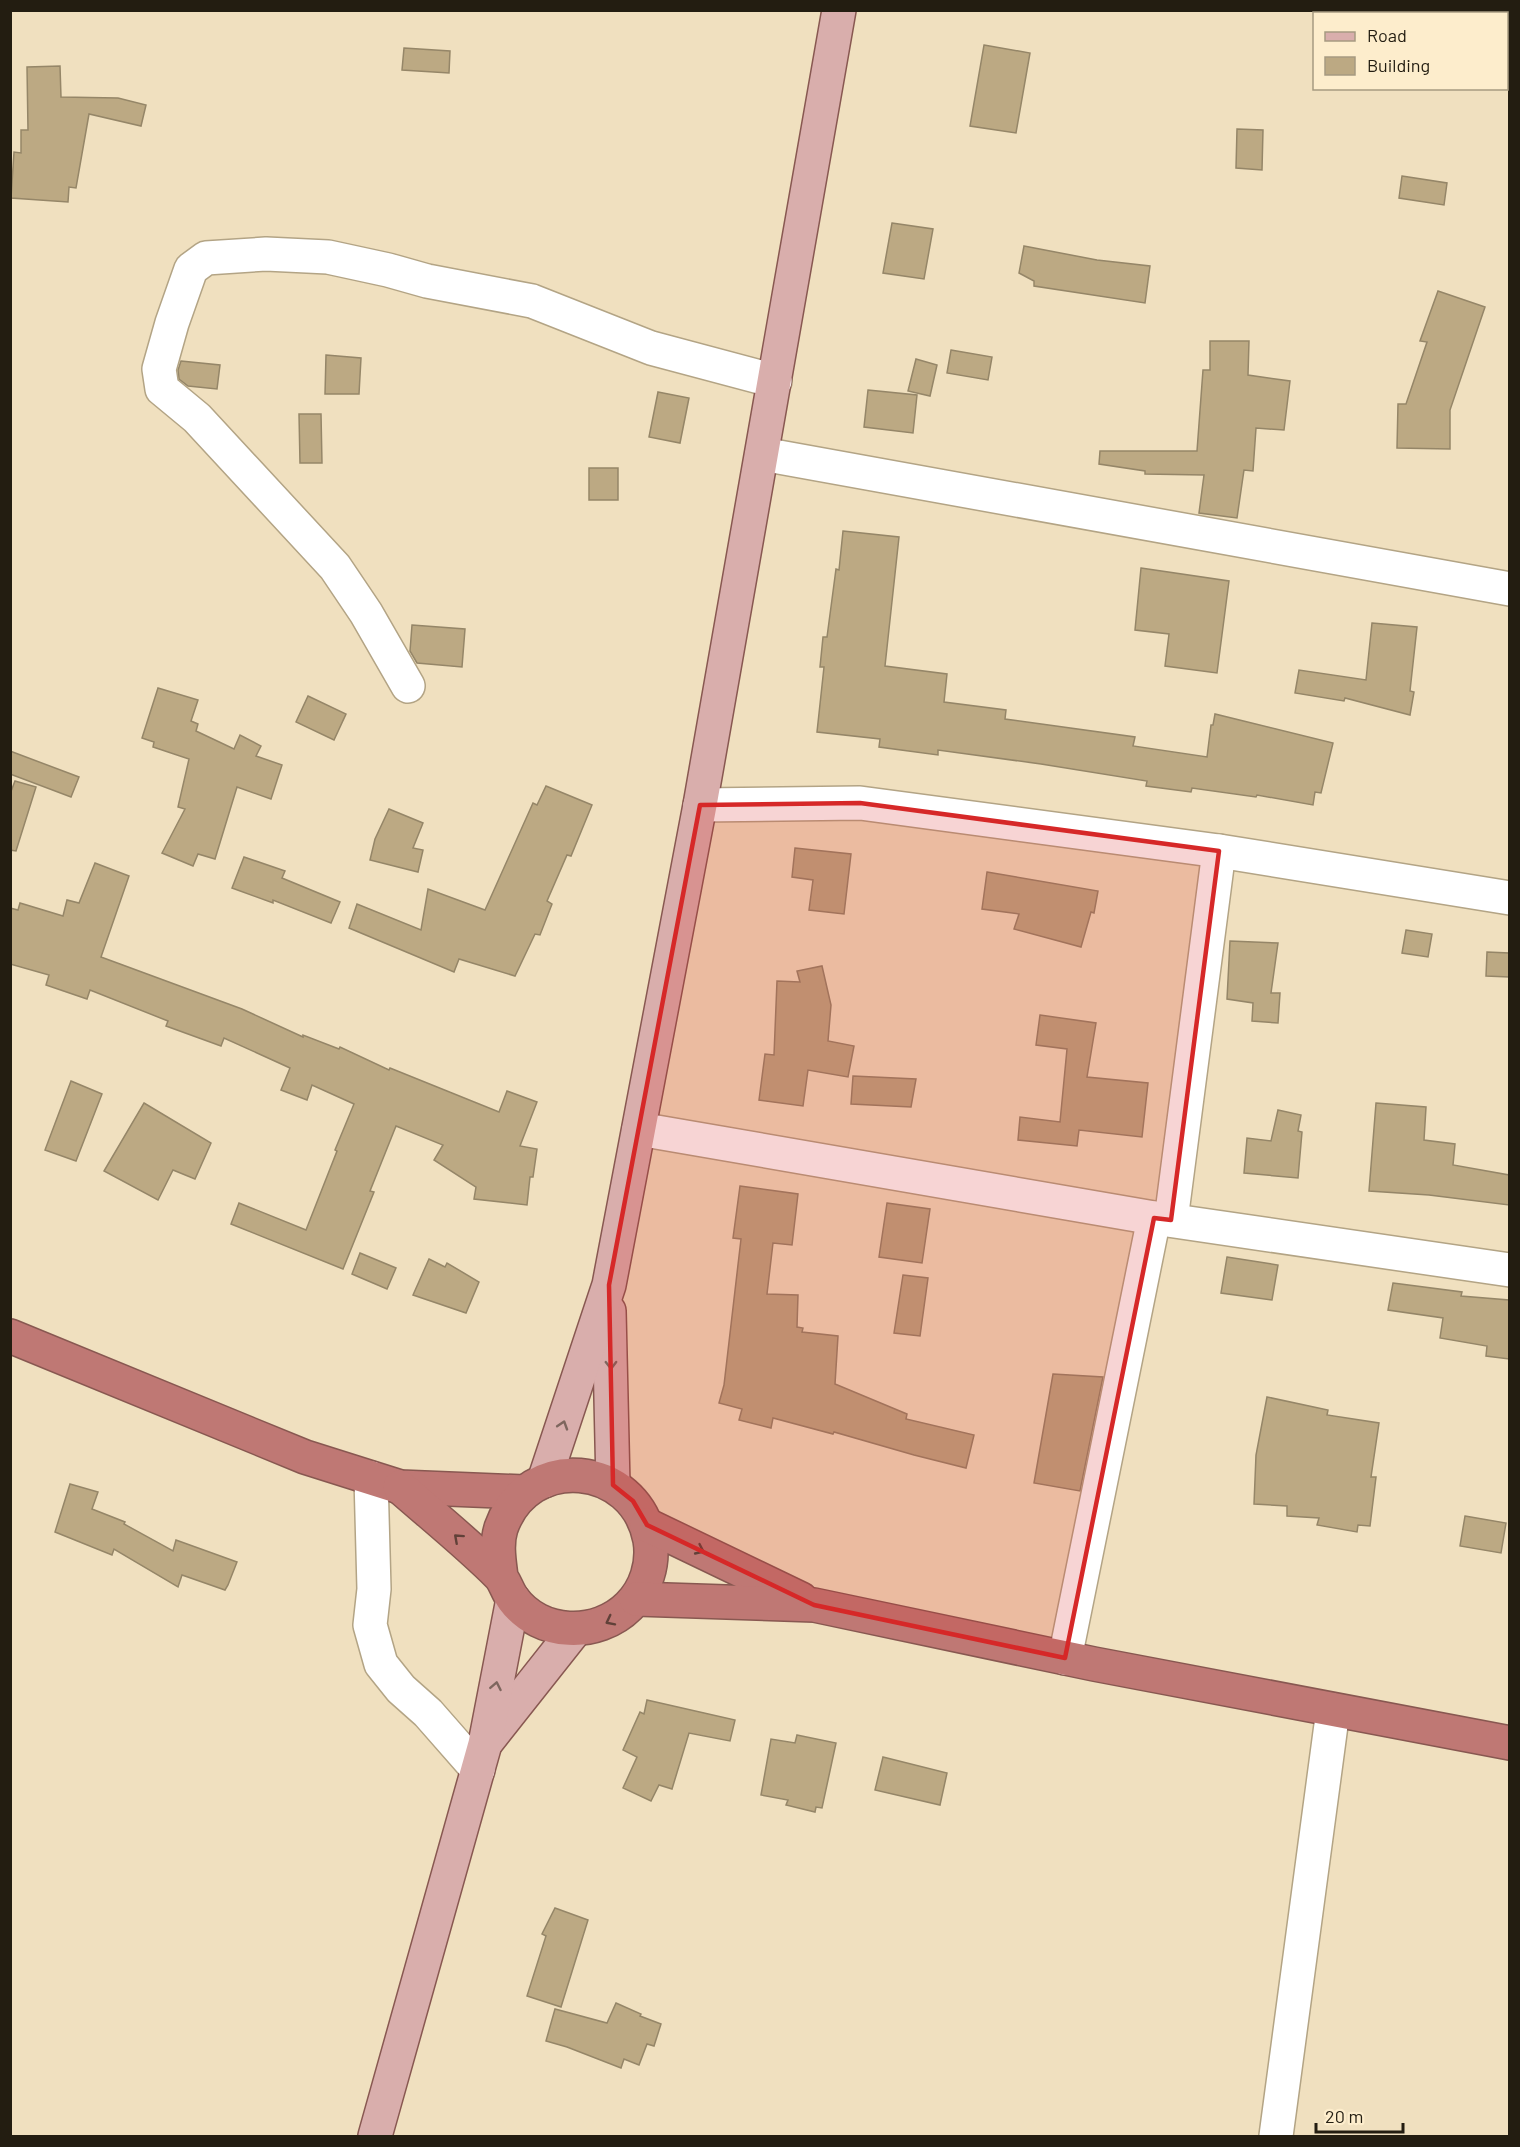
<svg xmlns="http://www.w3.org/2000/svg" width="1520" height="2147" font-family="Barlow,sans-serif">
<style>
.building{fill:#bca983;stroke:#958668;stroke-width:1.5}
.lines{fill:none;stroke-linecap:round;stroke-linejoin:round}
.minor-casing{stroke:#b3a485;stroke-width:36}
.major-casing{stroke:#885851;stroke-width:36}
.highway-casing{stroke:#885851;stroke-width:36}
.minor{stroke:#fff;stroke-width:33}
.major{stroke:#d9aeac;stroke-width:33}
.highway{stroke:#bf7874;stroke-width:33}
.oneway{stroke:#7e665e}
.oneway2{stroke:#614139}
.marked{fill:#d62828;fill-opacity:0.2;stroke:#d62828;stroke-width:4.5;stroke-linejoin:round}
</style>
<rect width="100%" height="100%" fill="#f0e0bf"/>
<g class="building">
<polygon points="984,45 1030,53 1016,133 970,126"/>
<polygon points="404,48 450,51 449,73 402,70"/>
<polygon points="60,66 61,97 118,98 146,105 141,126 89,114 76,188 69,187 68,202 11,198 14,152 21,153 21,130 28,130 27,67"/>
<polygon points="1237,129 1263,130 1262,170 1236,168"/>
<polygon points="1402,176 1447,183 1444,205 1399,198"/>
<polygon points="892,223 933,229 924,279 883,273"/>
<polygon points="1024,246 1097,260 1150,266 1145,303 1034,286 1034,281 1019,273"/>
<polygon points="1438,291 1485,307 1450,410 1450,449 1397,448 1398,404 1406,404 1427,342 1420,341"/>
<polygon points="1210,341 1249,341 1248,375 1290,381 1284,430 1256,428 1253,471 1244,470 1237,518 1199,513 1204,475 1145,474 1145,471 1099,464 1100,451 1197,451 1203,370 1210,370"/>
<polygon points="951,350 992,357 988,380 947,373"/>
<polygon points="326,355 361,358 359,394 325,394"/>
<polygon points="916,359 937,365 930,396 908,391"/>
<polygon points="181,361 220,365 217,389 188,386 179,379 178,370"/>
<polygon points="868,390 917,395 913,433 864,427"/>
<polygon points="658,392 689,398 680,443 649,437"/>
<polygon points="299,414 321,414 322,463 300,463"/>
<rect x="589" y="468" width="29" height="32"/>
<polygon points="843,531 899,537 885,666 947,674 944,702 1006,710 1005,719 1135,737 1133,746 1207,757 1211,725 1213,725 1215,714 1333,743 1321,793 1315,792 1313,805 1257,795 1256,797 1192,788 1191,792 1146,786 1147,781 1041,764 938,750 938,755 879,747 880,739 817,732 824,667 820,667 823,637 827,637 836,569 839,570"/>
<polygon points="1141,568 1229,581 1217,673 1165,666 1169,634 1135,630"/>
<polygon points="1372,623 1417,627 1410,691 1414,692 1410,715 1345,698 1344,701 1295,693 1299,670 1366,680"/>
<polygon points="412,625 465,629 462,667 417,663 410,651"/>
<polygon points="158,688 198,700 191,721 198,724 196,731 234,749 240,735 261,746 256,756 282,765 271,799 237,787 215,859 198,854 193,866 162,853 185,809 178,807 189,759 153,747 154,742 142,738"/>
<polygon points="308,696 346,714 334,740 296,722"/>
<polygon points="10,751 79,777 71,797 10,774"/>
<polygon points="15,781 36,787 16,851 10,850 10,794"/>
<polygon points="546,786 592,805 571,856 567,855 547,901 552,904 540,935 535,934 515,976 459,959 454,972 349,928 357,904 421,930 428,889 485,910 533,803 537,805"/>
<polygon points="389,809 423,823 413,848 423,850 418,872 370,860 375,839"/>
<polygon points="795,848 851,854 844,914 809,910 813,880 792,877"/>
<polygon points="244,857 285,871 282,878 340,902 331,923 273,900 273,903 232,888"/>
<polygon points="95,863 129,876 101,957 242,1009 303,1037 303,1035 339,1049 340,1047 389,1070 390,1068 499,1112 507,1091 537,1102 520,1146 537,1149 533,1177 530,1177 527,1205 474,1199 476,1187 434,1160 443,1145 396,1126 370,1191 374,1192 343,1269 231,1224 239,1203 306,1230 337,1151 335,1150 354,1104 312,1085 307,1100 281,1090 290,1068 224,1038 221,1046 166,1026 168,1021 90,990 87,999 46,985 49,975 10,964 10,908 18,910 20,903 63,916 67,900 79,903"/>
<polygon points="987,872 1098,891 1094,913 1091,912 1081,947 1014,929 1019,914 982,909"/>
<polygon points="1406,930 1432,934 1428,957 1402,953"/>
<polygon points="1230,941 1278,943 1271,993 1280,993 1278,1023 1252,1021 1253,1003 1227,999"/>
<polygon points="1487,952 1509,953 1509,977 1486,976"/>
<polygon points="822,966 831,1005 828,1041 854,1046 848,1077 808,1070 803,1106 759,1100 765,1054 774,1055 777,981 800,982 797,971"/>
<polygon points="1040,1015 1096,1023 1087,1077 1148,1083 1142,1137 1079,1130 1077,1146 1018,1140 1020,1117 1060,1122 1067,1049 1036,1045"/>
<polygon points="853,1076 916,1079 911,1107 851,1104"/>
<polygon points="71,1081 102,1094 76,1161 45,1150"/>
<polygon points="144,1103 211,1143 195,1179 173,1170 158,1200 104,1171"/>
<polygon points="1376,1103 1426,1107 1424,1140 1455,1144 1453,1165 1509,1175 1509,1205 1429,1195 1369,1191"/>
<polygon points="1278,1110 1301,1115 1298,1131 1302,1132 1298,1178 1244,1173 1247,1138 1271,1141"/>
<polygon points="740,1186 798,1194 792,1245 773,1243 767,1294 798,1295 797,1327 803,1328 802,1332 838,1336 835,1384 907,1414 906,1419 974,1435 966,1468 914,1455 834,1432 833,1434 773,1418 771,1428 739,1420 742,1409 719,1403 724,1385 741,1239 733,1238"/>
<polygon points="887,1203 930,1209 922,1263 879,1257"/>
<polygon points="360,1253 396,1268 387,1289 352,1274"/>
<polygon points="1227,1257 1278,1265 1272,1300 1221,1293"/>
<polygon points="429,1259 445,1267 447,1263 479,1282 466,1313 413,1295"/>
<polygon points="903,1275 928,1278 920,1336 894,1333"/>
<polygon points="1393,1283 1462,1292 1461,1296 1509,1300 1509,1359 1486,1356 1487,1346 1440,1338 1443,1318 1388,1310"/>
<polygon points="1053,1374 1103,1377 1080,1491 1034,1483"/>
<polygon points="1267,1397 1328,1410 1327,1415 1379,1423 1371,1477 1376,1477 1370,1526 1358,1525 1357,1532 1317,1525 1319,1518 1287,1516 1287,1506 1254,1504 1256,1455"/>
<polygon points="70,1484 98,1492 92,1509 125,1522 124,1524 173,1551 176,1540 237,1562 228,1585 225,1590 182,1575 178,1587 114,1549 112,1555 55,1532"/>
<polygon points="1465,1516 1506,1523 1501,1553 1460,1546"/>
<polygon points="647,1700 735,1720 730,1741 689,1733 672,1789 659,1785 651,1801 623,1788 637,1757 623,1750 640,1712 644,1714"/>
<polygon points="797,1735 836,1743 822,1808 816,1807 815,1812 786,1805 788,1800 761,1795 771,1739 795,1743"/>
<polygon points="883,1757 947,1773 940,1805 875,1790"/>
<polygon points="555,1908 588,1920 561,2007 527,1996 546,1936 542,1934"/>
<polygon points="616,2003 641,2014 640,2016 661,2024 654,2046 647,2044 639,2065 624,2059 621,2068 567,2047 546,2041 555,2009 607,2023"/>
</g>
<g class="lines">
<defs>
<g id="minor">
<polyline points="762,454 1510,589"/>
<polyline points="408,686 366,613 335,567 197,418 162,389 159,369 172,323 191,269 206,258 266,254 328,257 388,270 427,281 532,301 651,348 775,381"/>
<polyline points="700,805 860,803 1219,851 1510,898"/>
<polyline points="639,1129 1154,1218 1510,1270"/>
<polyline points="1171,1220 1219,851"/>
<polyline points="371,1478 374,1589 370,1625 381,1664 401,1689 428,1713 478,1770"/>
<polyline points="1065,1658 1154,1218"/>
<polyline points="1276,2136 1333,1710"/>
</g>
<g id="major">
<polyline points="609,1311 613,1485"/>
<polyline points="544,1481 609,1285 700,805 839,10"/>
<polyline points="488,1740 575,1630"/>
<polyline points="375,2136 485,1744 513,1599"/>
</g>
<g id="highway">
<polyline points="10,1336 305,1457 400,1487 525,1492"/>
<path d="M400 1487C433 1516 468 1544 499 1575 505 1581 507 1591 513 1599 540 1636 597 1638 629 1606 646 1589 654 1564 650 1540 635 1461 528 1451 501 1528 496 1544 499 1561 501 1577"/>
<polyline points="647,1525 801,1599"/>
<polyline points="636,1599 814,1605 1094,1664 1510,1743"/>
</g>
</defs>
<use href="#minor" class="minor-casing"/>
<use href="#major" class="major-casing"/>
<use href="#highway" class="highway-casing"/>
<use href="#minor" class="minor"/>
<use href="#major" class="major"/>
<use href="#highway" class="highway"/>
</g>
<defs><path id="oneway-chevron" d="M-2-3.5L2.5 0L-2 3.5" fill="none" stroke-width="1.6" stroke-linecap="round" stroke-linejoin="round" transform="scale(1.5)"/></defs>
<g class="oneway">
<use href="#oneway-chevron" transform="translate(611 1365) rotate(89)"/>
<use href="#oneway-chevron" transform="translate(563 1425) rotate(-72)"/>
<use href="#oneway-chevron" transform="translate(496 1686) rotate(-79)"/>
</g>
<g class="oneway2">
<use href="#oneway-chevron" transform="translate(458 1538) rotate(-138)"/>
<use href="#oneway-chevron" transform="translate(700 1550) rotate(25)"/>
<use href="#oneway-chevron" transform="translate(610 1621) rotate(153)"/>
</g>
<path class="marked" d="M860 803 1219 851 1171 1220 1154 1218 1065 1658 814 1605 647 1525 633 1501 613 1485 609 1285 700 805Z"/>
<rect width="1520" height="2147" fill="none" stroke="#231d11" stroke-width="24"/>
<rect x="1313" y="12" width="195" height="78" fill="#fdedcc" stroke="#a69a81" stroke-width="1.5"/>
<rect x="1325" y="32" width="30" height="9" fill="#d9aeac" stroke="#a69a81" stroke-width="1.5"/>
<text x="1367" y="42" font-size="18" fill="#231d11">Road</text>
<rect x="1325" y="57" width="30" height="18" fill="#bca983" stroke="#a69a81" stroke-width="1.5"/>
<text x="1367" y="72" font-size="18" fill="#231d11">Building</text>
<path d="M1316 2123v9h87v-9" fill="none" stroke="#231d11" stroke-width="3"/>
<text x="1325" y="2123" font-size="18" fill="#231d11" stroke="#fdedcc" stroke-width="4.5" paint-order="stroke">20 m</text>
</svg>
